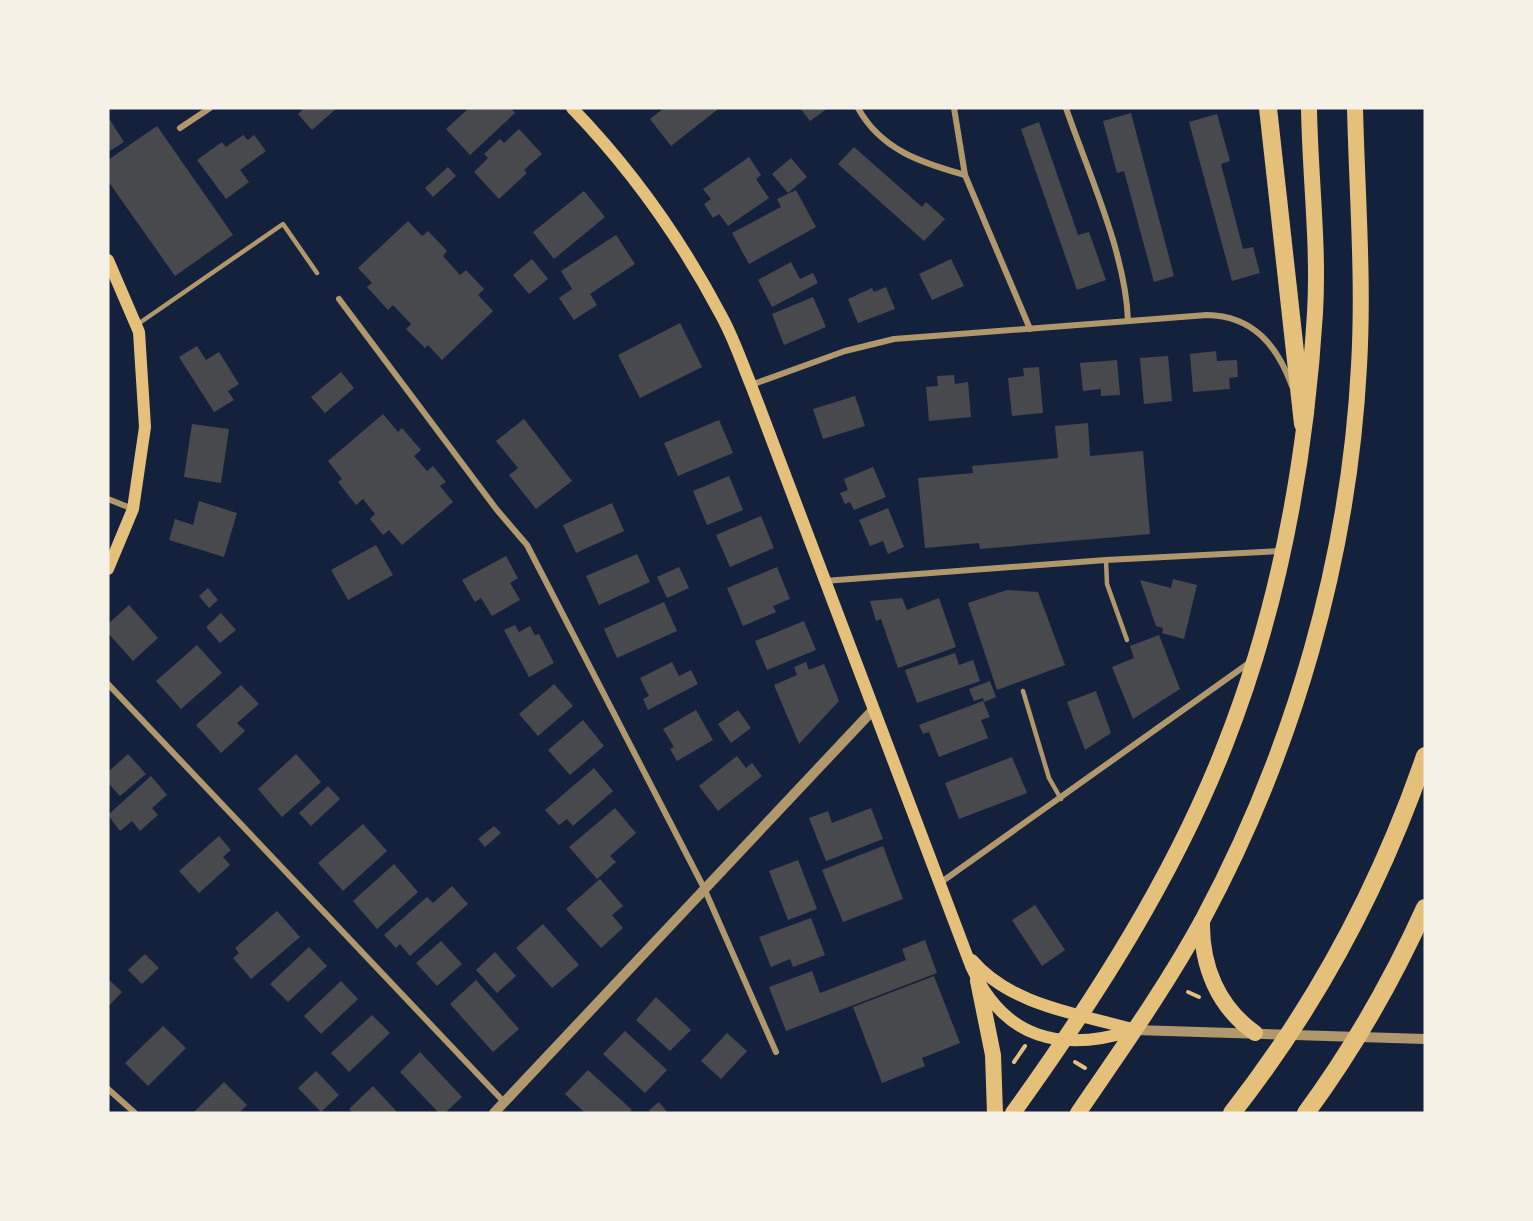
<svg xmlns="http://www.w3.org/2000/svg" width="1533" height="1221" font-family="Lora,serif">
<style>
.building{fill:#48494c}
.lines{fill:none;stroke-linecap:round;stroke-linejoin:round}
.path{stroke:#e5c07b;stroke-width:4}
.service{stroke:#b1986c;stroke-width:4.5}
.minor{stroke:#b1986c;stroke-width:6}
.tertiary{stroke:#b1986c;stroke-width:10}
.secondary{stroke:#e5c07b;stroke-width:12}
.trunk{stroke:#e5c07b;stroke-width:16}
.motorway{stroke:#e5c07b;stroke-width:18}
</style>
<rect width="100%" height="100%" fill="#14213d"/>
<g class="building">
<polygon points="304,108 337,108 312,130 298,114"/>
<polygon points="469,108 511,108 515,113 470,155 446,129"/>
<polygon points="664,108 716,108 717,110 671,146 650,119"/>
<polygon points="800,108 828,108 810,121"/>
<polygon points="1131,113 1174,276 1154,282 1124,171 1117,173 1103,121"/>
<polygon points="1217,114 1230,161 1221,164 1243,249 1253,247 1260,273 1232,281 1189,122"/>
<polygon points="108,117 124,142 108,152"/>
<polygon points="1039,122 1078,235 1089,232 1106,280 1077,290 1021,129"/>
<polygon points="157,126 233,235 175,276 108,181 108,160"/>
<polygon points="519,129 542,154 524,170 527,173 499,199 474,172 488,158 484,154 500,139 504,143"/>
<polygon points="243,135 248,140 254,135 266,151 240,170 249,182 226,199 197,160 222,142 226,147"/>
<polygon points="854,147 922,207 926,202 945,219 924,241 838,164"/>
<polygon points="749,157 761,175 756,179 769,198 728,226 719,214 713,218 704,204 711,199 703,189"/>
<polygon points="791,158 807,177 788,193 772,174"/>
<polygon points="448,167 456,176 433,197 425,188"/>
<polygon points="796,190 816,227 749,264 732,233 781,207 777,199"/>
<polygon points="584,191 605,217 554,259 533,232"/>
<polygon points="408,221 422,236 428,231 447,251 443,256 460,275 466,270 484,289 478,295 493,311 442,360 428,345 425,348 406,329 411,324 393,305 388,310 367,287 372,283 358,268"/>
<polygon points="616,235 635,264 590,294 597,305 574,320 559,298 572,289 561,271"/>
<polygon points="532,259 548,279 529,294 513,275"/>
<polygon points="951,259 964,286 932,300 919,274"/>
<polygon points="791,262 800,279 813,273 818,283 772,307 758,280"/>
<polygon points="886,287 895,309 858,323 848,299 872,288 874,292"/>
<polygon points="813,297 826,327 784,345 772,314"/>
<polygon points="680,323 702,367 640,398 618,355"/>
<polygon points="197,346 206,360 219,352 239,384 228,391 234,400 214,412 179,357"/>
<polygon points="1216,351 1217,361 1237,360 1238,377 1229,378 1230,389 1193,392 1190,354"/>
<polygon points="1168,356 1172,401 1144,404 1140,358"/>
<polygon points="1117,360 1120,395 1101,396 1101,389 1083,391 1080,363"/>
<polygon points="1039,367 1043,413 1012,416 1008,378 1024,376 1023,368"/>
<polygon points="341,372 354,388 325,413 311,397"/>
<polygon points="954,375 955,384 968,382 971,417 929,421 926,387 938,386 937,376"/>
<polygon points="855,396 865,426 823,439 813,409"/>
<polygon points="383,414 398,432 402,428 421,450 414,456 427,471 433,466 446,482 440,486 453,502 402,545 389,530 383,535 370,519 375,514 363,499 356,505 338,482 342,479 328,461"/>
<polygon points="524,419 572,481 536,509 509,475 518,468 496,441"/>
<polygon points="719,420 733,453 678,476 664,443"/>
<polygon points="1088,423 1090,456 1143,451 1150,534 980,549 979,543 925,548 918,478 973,473 972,466 1058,458 1055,426"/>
<polygon points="192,424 229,429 221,483 184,477"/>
<polygon points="873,467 886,497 854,510 850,502 845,504 840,493 848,490 844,479"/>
<polygon points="729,476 743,510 707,525 693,491"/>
<polygon points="199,501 237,513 224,557 169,540 175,519 193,525"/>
<polygon points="612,503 624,531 576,553 563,525"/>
<polygon points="888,508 904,547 888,554 883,541 870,546 859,520"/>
<polygon points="761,516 774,548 730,567 716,535"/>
<polygon points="376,545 393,575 348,600 331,570"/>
<polygon points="637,554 650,582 599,605 586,576"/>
<polygon points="506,556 518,578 510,583 520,600 492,616 481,598 475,602 462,580"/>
<polygon points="679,567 689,588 667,598 657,577"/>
<polygon points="777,567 790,599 773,606 776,612 743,626 727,588"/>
<polygon points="1173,579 1197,585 1184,639 1162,633 1163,628 1156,626 1140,580 1171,588"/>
<polygon points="208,588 218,600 209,608 199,596"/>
<polygon points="1007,590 1038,592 1065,665 997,690 968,603"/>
<polygon points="902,598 907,610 939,598 956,647 898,668 881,619 876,621 870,601"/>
<polygon points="664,602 677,631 617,658 604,629"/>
<polygon points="129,605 158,638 133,661 108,633 108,624"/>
<polygon points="221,613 236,630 220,643 206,627"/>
<polygon points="804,621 816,650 767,670 755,641"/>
<polygon points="515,625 519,632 530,626 535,635 539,634 554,663 529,677 504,630"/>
<polygon points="1159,635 1180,689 1133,719 1112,667 1134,658 1130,646"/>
<polygon points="197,645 222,673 181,709 156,681"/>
<polygon points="955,653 959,665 973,660 980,681 917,703 905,670"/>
<polygon points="672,662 679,676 691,670 698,684 648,710 643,699 649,696 640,678"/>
<polygon points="806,662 809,670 824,664 839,701 799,744 774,685 797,675 794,667"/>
<polygon points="990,681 996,697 984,702 983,698 974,701 969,689"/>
<polygon points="554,684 573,706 538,736 519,714"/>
<polygon points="241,685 259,704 237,723 245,731 221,753 196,725"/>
<polygon points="1096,691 1111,733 1085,750 1067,702"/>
<polygon points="983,701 990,717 981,720 988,738 939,757 929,732 923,734 919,725"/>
<polygon points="696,710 713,740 677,761 670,749 674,747 663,729"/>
<polygon points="738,710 751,728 731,743 718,724"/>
<polygon points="583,720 604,746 570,775 548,750"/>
<polygon points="128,754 146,774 120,796 108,783 108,772"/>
<polygon points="296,754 321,782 282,817 258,789"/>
<polygon points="737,756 746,768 752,763 762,776 718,811 699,786"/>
<polygon points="1012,757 1027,793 959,819 945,783"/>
<polygon points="594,768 613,791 573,826 567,819 559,825 545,810"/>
<polygon points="151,776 167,795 152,808 158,815 140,831 132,821 120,831 108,815"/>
<polygon points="328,786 340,799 311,826 299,813"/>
<polygon points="615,808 636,833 610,856 616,862 597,879 569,847"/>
<polygon points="871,808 883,839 826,861 809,818 828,811 832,823"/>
<polygon points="363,824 387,851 343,891 318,863"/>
<polygon points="494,826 501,833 485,847 478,839"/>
<polygon points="219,836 231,850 223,857 230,865 199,893 179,871"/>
<polygon points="883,846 903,899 843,922 822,870"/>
<polygon points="798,860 817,909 788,920 769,871"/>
<polygon points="394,864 418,892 377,929 353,901"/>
<polygon points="600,879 623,906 612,915 623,928 601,948 566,909"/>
<polygon points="452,886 468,904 410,956 400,944 396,948 384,935 427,897 433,903"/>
<polygon points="1035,905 1065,950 1042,966 1012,920"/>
<polygon points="277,911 300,937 251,979 233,958 239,953 235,948"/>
<polygon points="811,918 825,955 793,967 790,959 771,967 759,937"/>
<polygon points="543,924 579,965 552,988 516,948"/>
<polygon points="925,940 937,973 786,1031 769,987 812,971 820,993 906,960 902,949"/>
<polygon points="441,941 462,964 437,986 416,963"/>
<polygon points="309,947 327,966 288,1002 270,984"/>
<polygon points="495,952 516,976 497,993 476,970"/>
<polygon points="145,954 159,968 142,984 128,970"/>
<polygon points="934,976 960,1043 922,1058 925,1066 882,1083 853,1007"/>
<polygon points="108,979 122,992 108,1007"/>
<polygon points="476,980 519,1029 493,1052 450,1004"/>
<polygon points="341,981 358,999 321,1034 304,1016"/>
<polygon points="656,997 691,1030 670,1051 636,1020"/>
<polygon points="372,1015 390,1033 349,1072 331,1053"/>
<polygon points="163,1026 186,1048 148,1086 125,1063"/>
<polygon points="625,1031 667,1070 645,1093 603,1054"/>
<polygon points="727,1033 747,1051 721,1079 701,1061"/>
<polygon points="420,1052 462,1097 445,1113 439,1113 400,1072"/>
<polygon points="588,1070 632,1110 629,1113 585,1113 565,1094"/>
<polygon points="316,1071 339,1095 321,1112 298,1088"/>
<polygon points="224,1082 247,1105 239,1113 193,1113"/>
<polygon points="373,1086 398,1113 353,1113 349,1109"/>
<polygon points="659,1102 668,1113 651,1113 649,1110"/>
</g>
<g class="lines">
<g class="path">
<polyline points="1188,992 1199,997"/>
<polyline points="1014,1062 1025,1046"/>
<polyline points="1075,1062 1085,1068"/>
</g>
<g class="service">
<polyline points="138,324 283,224 317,273"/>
<polyline points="1106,560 1107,584 1127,640"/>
<polyline points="1023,691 1049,778 1061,799"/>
</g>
<g class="minor">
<path d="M858 108C881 150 922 163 965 175"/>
<polyline points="954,108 965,175 1030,329"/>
<path d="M1066 108C1088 172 1126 254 1128 321"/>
<polyline points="180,128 210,108"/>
<polyline points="339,299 497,510 527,545 704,888 776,1052"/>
<path d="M751 385 845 351 894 339 1207 315C1253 316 1277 345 1292 386"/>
<polyline points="108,499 133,509"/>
<polyline points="824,581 1106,560 1281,551"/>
<polyline points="108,684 504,1102"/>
<polyline points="940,883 1249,663"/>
<polyline points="108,1089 135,1113"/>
</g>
<g class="tertiary">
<polyline points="1135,1030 1425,1039"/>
<polyline points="494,1113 874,709"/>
</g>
<g class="secondary">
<path d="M572 108C632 170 682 241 722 317 734 339 742 363 751 385L971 966C1004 1040 1061 1053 1135 1030"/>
<polyline points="108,260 139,332 145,427 133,509 108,569"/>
<path d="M972 960C1011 1006 1080 1014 1135 1030"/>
</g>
<g class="trunk">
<path d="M1202 921C1201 966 1218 1007 1255 1033"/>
<polyline points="978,981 993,1055 995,1113"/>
<path d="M1013 1113C1095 999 1174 876 1225 745 1279 608 1306 459 1315 313 1319 245 1310 176 1309 108"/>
<path d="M1078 1113C1121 1050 1166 987 1203 919 1294 749 1349 558 1359 366 1364 280 1357 194 1355 108"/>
</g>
<g class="motorway">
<polyline points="1268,108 1303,424"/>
<path d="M1232 1113C1316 1006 1381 884 1425 756"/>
<path d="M1306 1113C1353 1049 1392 981 1425 908"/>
</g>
</g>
<rect width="1533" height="1221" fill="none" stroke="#f6f1e7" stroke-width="219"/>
</svg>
